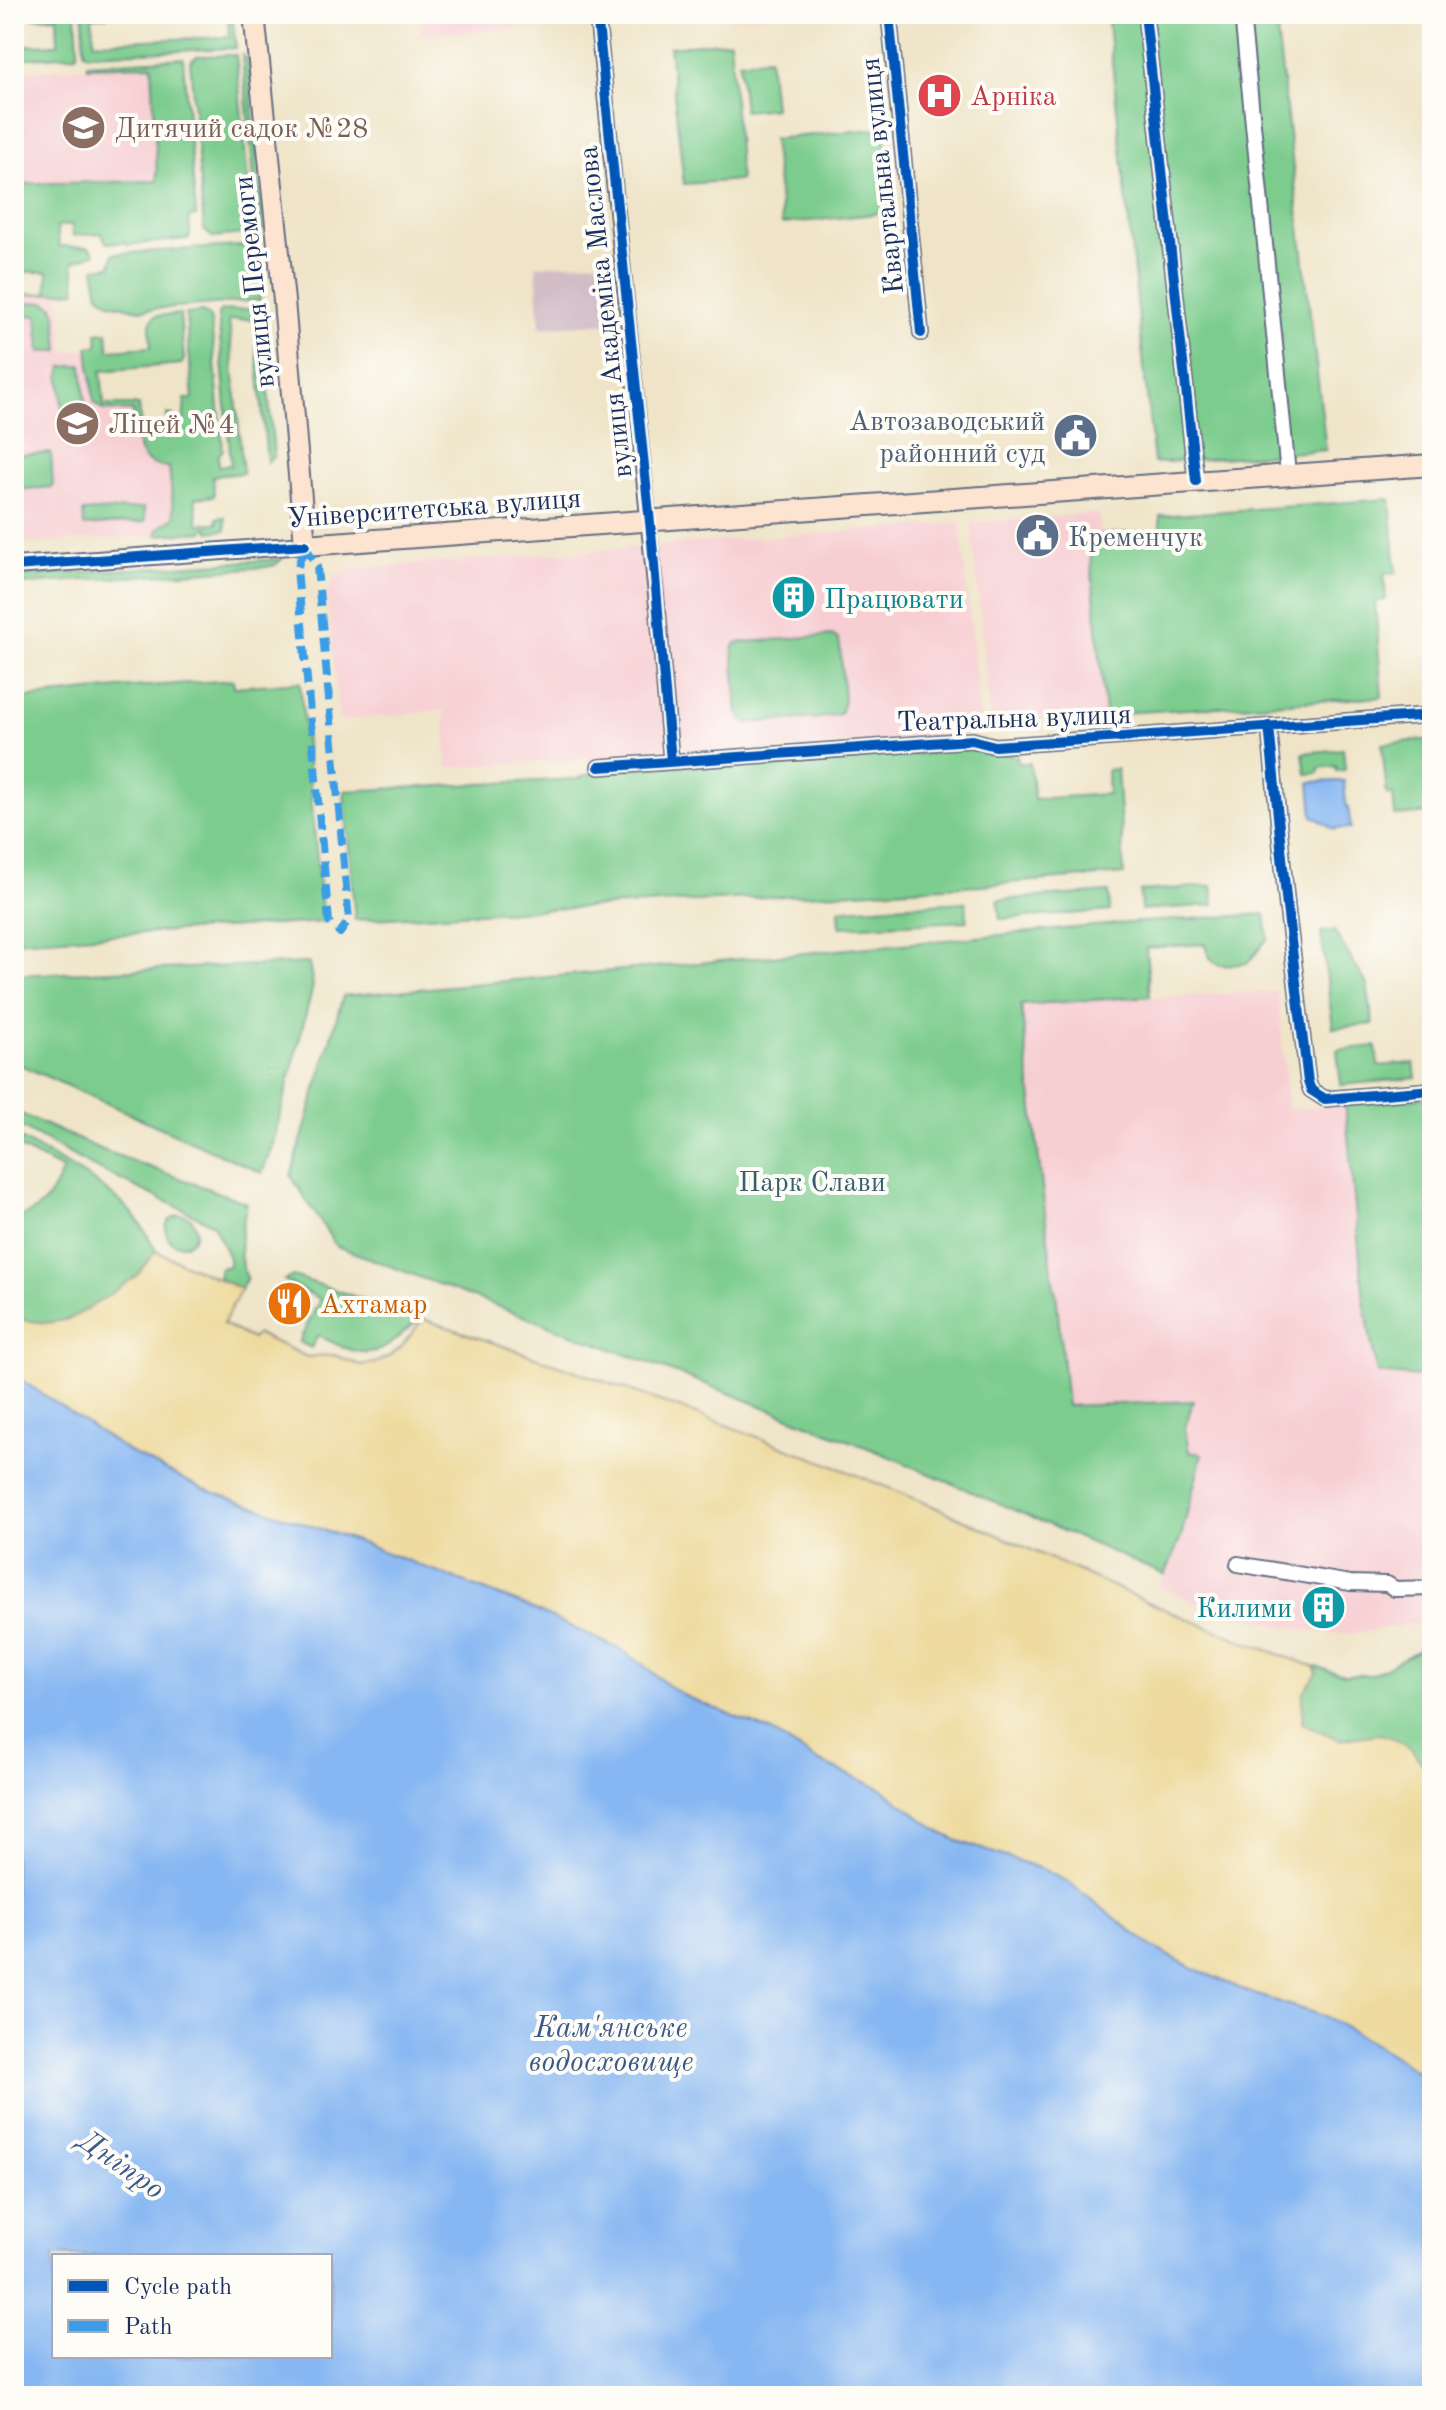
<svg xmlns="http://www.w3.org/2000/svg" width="1446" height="2410" font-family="'Old Standard TT',serif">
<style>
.built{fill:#f7cfd3}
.industrial{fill:#d2bdc7}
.green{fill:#7bcc8d;stroke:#4b7e76;stroke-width:2}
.sand{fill:#eeda9e;stroke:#84847e;stroke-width:2}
.water{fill:#87b7f2;stroke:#5173a8;stroke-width:2;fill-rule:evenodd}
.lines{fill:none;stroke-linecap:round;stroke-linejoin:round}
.minor-casing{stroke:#656e83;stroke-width:18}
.tertiary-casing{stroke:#656e83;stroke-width:20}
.secondary-casing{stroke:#656e83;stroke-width:24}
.minor{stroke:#fff;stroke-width:14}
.tertiary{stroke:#fff;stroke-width:16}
.secondary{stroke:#fde4d0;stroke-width:20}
.quiet{stroke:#3b9de6;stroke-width:8;stroke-dasharray:16 8;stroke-linecap:butt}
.cycleway-casing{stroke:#fdfcf7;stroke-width:15}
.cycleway{stroke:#0057b8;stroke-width:10}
.labels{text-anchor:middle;stroke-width:8;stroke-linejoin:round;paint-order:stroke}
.health-label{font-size:28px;fill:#be3a42;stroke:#fdfcf7;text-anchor:start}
.education-label{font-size:28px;fill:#785e54;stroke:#fdfcf7;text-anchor:start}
.street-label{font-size:28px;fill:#1b2f5e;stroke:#fdfcf7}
.service-label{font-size:28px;fill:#4e5e75;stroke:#fdfcf7;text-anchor:end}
.culture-label{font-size:28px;fill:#0d838f;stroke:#fdfcf7;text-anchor:start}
.park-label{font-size:28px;fill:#385e6c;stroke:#fdfcf7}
.food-label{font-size:28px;fill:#c56008;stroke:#fdfcf7;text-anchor:start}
.water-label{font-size:30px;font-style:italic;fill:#3b588a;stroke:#fdfcf7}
</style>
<rect width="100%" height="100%" fill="#fdfcf7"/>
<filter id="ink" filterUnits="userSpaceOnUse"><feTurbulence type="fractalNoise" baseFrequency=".0125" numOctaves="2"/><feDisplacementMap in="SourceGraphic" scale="16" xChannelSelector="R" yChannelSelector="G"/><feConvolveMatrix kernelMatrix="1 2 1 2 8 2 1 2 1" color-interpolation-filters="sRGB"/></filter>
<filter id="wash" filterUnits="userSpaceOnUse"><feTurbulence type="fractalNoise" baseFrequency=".006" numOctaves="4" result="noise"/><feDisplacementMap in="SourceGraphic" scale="32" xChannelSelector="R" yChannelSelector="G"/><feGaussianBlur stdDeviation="1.8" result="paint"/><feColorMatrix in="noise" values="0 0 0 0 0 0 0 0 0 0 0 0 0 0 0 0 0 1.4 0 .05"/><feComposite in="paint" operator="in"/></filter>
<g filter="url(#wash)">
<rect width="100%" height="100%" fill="#efe4c7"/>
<g class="built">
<polygon points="418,14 579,14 580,24 421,35"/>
<polygon points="608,14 831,14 609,22"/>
<polygon points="152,64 157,182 14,184 14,71"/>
<polygon points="60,293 64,352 103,348 110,370 101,371 104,405 139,405 141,432 178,431 188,534 14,544 14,294"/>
<polygon points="1099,513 1100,535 1090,551 1105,714 991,724 971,523"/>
<polygon points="960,523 980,714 979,727 959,729 959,736 613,762 586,759 447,768 444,710 339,721 327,594 334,577 349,569"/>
<polygon points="1278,991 1288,1110 1345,1105 1364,1300 1376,1373 1432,1378 1432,1621 1348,1634 1309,1631 1217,1611 1160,1586 1181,1537 1202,1454 1189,1452 1185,1428 1193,1401 1067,1407 1061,1326 1056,1292 1054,1290 1021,1004"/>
</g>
<polygon class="industrial" points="605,261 610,323 540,328 536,266"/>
<g class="green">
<polygon points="34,14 76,14 78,50 76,55 14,59 14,46 58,44 57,17 34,18"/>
<polygon points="83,14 107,14 107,17 92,17 94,42 229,37 228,14 232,14 236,48 87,54 84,52"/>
<polygon points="1107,14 1275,14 1326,450 1154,463"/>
<polygon points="730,41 740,180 684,184 669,47"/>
<polygon points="236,55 253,233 212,237 204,230 190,61 197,56"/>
<polygon points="242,55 248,59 264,229 259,232"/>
<polygon points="183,58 196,216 189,217 190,235 188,239 127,245 126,242 107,243 101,233 73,236 72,225 57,226 59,246 89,247 94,252 94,254 73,262 76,291 14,296 14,294 47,294 48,272 14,272 14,184 157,181 152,65 87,67 87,64"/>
<polygon points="769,58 774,108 744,111 739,62"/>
<polygon points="884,128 892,212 782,224 773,139"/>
<polygon points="254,245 260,300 140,310 110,303 99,294 94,268 111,266 113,254"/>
<polygon points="44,302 53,306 56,315 59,351 40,352 37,315 14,317 14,304"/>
<path d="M261 308 274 456 267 462 254 319 229 320 243 473 213 476 214 496 195 498 198 524 217 523V518L225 517 226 530 209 532 208 528 203 529V532L157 535 158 529 174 517 169 467C133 467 138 439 133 411L103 410 94 403 88 347 98 346 97 333 107 332 109 350 151 347 150 323 155 316 180 314 184 360 181 364 101 371 104 405H139L141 432H167V414L173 415V425H183L185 399H193L186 314 202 312 208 315 211 321 223 450 218 456 219 466 231 465 218 314 221 311Z"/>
<polygon points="82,365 87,424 63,426 60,375 62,367"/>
<polygon points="51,453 53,487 14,490 14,455"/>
<polygon points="1390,499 1396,573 1384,574 1386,600 1375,602 1382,697 1105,714 1090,551 1100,535 1160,530 1160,516"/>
<polygon points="144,508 145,522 84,526 83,512"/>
<polygon points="282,559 275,565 266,567 14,585 14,577"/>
<polygon points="832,635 838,639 840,645 844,701 840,714 819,718 746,723 738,713 733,649 736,643"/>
<polygon points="233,680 234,687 300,682 323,922 14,941 14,699 118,688"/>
<polygon points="1432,739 1432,813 1395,816 1393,793 1387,795 1382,744"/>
<polygon points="972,746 1017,756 1018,763 1030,763 1034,799 1108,794 1107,770 1117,769 1124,874 981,885 355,920 344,791 577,779 596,771 889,751 891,755 936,753 936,747"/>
<polygon points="1343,749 1345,770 1337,771 1336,766 1319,768 1319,773 1306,774 1303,753"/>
<polygon points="1212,886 1214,905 1141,910 1140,891"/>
<polygon points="1109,892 1110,911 1000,919 998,900"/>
<polygon points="966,902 967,921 840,927 839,909"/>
<path d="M1265 914 1268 938 1248 963C1222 965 1212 972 1205 944L1146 948 1150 996 1021 1005 1054 1290 1056 1292 1067 1406 1193 1401 1185 1428 1189 1452 1202 1454 1181 1537 1165 1575 886 1455 708 1385 336 1246 291 1176 343 996 1128 923Z"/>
<polygon points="1334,931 1367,984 1373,1024 1333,1028 1321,932"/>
<polygon points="309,963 313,986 272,1147 262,1173 14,1062 14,975"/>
<polygon points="1376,1046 1378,1066 1414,1063 1416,1078 1341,1085 1337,1050"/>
<polygon points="1432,1097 1432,1378 1377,1373 1364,1300 1345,1105"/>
<path d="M14 1111 100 1149 247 1203C242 1223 235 1261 247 1277L241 1289 218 1278 220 1268 229 1266V1258L213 1224 88 1164 14 1123Z"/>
<path d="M14 1135C52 1158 97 1178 128 1209 140 1221 148 1236 156 1251L136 1276 102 1300 70 1319 47 1323 14 1319V1218C43 1213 52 1194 63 1170L14 1145Z"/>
<circle cx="181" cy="1230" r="15"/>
<path d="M293 1276 423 1319C410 1325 404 1332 394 1341 369 1363 343 1348 318 1335L311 1348 299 1342 320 1299 284 1280Z"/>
<polygon points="1432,1643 1432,1766 1423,1765 1411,1749 1352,1737 1340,1740 1302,1723 1303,1693 1317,1673 1313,1666 1344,1675 1372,1675"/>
</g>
<path class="sand" d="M156 1251 241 1289 223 1324 252 1339 257 1334 307 1357 334 1355 360 1365 375 1363 390 1356 402 1346 423 1319C591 1375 759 1434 923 1502 1053 1557 1179 1622 1313 1666L1317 1673 1303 1693 1302 1723 1340 1740 1378 1734 1391 1737 1411 1749 1423 1765 1432 1766V2081L1389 2053 1326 2017 1251 1993 1195 1969 1152 1947 1070 1883 1042 1869 958 1841 940 1832 882 1789 820 1762 770 1731 687 1697 667 1685 641 1663 621 1650 526 1606 356 1541 201 1488 129 1452 14 1375V1319L47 1323 70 1319 102 1300 136 1276Z"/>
<g class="water">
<polygon points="1344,781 1346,806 1348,807 1351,828 1334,829 1313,816 1310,782"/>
<path d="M14 1375 129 1452 201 1488 356 1541 526 1606 621 1650 641 1663 667 1685 687 1697 770 1731 820 1762 882 1789 940 1832 958 1841 1042 1869 1070 1883 1152 1947 1195 1969 1251 1993 1326 2017 1389 2053 1432 2081V2396H14ZM54 2256H330V2356H54Z"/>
</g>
</g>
<g filter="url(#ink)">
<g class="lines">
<defs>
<g id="minor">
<polyline points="597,14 657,605"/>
<polyline points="889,14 921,333"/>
<polyline points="1145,14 1196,481"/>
<polyline points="1242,14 1288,474"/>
<polyline points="658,612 671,761"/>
<polyline points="1269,726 1287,907 1308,1082 1311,1090 1325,1099 1432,1090"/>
<polyline points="599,767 972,740 995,746 1432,715"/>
<polyline points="1238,1564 1350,1583 1387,1584 1395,1589 1432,1588"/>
</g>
<polyline id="tertiary" points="14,566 305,545"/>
<polyline id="secondary" points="254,14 284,301 305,545 1432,465"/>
</defs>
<use href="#minor" class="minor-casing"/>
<use href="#tertiary" class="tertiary-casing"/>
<use href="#secondary" class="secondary-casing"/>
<use href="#minor" class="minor"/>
<use href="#tertiary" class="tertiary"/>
<use href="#secondary" class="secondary"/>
<polygon class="quiet" points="305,545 317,567 349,920 340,933 329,922 297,569"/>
<defs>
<g id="cycleway">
<polyline points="597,14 652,542 671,761"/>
<polyline points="889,14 921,333"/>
<polyline points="1145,14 1196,481"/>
<polyline points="14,566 305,545"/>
<polyline points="1269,726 1287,907 1308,1082 1311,1090 1325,1099 1432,1090"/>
<polyline points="599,767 972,740 995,746 1432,715"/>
</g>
</defs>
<use href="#cycleway" class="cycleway-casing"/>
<use href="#cycleway" class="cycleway"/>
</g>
</g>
<defs>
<symbol id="hospital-disc" viewBox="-11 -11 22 22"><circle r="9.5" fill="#e0444e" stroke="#fdfcf7"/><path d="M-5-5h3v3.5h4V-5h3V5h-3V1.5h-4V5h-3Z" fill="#fff"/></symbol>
<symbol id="school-disc" viewBox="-11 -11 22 22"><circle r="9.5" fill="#8d6e63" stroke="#fdfcf7"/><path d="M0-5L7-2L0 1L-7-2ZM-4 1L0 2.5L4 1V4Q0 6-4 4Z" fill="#fff"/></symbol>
<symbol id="civic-disc" viewBox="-11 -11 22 22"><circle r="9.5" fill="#5c6f8a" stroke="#fdfcf7"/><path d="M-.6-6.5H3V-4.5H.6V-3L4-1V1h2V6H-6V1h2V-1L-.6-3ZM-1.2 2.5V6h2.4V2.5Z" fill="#fff"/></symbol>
<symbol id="building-disc" viewBox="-11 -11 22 22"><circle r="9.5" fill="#0f9aa8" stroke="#fdfcf7"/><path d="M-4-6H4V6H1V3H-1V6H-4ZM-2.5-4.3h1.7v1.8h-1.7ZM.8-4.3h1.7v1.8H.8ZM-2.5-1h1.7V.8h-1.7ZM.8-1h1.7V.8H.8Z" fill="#fff"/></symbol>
<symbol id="restaurant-disc" viewBox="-11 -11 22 22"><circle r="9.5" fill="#e8710a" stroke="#fdfcf7"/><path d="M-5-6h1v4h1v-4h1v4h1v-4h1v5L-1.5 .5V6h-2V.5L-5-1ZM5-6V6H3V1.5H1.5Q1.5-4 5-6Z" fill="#fff"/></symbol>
</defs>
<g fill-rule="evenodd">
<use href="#hospital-disc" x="914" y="70" width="51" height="51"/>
<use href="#school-disc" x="58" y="102" width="51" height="51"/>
<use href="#school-disc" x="52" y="398" width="51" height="51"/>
<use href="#civic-disc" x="1050" y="410" width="51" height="51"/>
<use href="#civic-disc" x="1012" y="510" width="51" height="51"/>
<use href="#building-disc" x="768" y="572" width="51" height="51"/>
<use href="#restaurant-disc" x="264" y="1278" width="51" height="51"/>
<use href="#building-disc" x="1298" y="1582" width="51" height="51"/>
</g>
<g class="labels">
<g class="health-label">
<text x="970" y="105">Арніка</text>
</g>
<g class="education-label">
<text x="115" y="137">Дитячий садок №28</text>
<text x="108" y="433">Ліцей №4</text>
</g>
<g class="street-label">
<text transform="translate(881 176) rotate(-96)" y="10">Квартальна вулиця</text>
<text transform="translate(253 282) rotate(-96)" y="10">вулиця Перемоги</text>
<text transform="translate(604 312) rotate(-96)" y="10">вулиця Академіка Маслова</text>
<text transform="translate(434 507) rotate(-4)" y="10">Університетська вулиця</text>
<text transform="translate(1014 717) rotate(-2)" y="10">Театральна вулиця</text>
</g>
<g class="service-label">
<text x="1045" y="430">Автозаводський<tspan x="1045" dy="32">районний суд</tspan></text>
<text x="1068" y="546" text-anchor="start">Кременчук</text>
</g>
<g class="culture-label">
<text x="824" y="608">Працювати</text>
<text x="1292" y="1617" text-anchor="end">Килими</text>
</g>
<g class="park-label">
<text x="812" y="1191">Парк Слави</text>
</g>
<g class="food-label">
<text x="320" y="1313">Ахтамар</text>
</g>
<g class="water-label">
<text x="611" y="2037">Кам'янське<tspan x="611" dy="34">водосховище</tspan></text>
<text transform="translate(122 2164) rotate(35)" y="10">Дніпро</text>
</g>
</g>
<rect width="1446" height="2410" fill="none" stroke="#fdfcf7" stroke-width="48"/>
<rect x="52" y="2254" width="280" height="104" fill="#fdfcf7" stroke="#a3aaba" stroke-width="2"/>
<rect x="68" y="2280" width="40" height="12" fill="#0057b8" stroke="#a3aaba" stroke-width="2"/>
<text x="124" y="2294" font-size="24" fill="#1b2f5e">Cycle path</text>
<rect x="68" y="2320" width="40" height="12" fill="#3b9de6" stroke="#a3aaba" stroke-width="2"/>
<text x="124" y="2334" font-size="24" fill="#1b2f5e">Path</text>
</svg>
